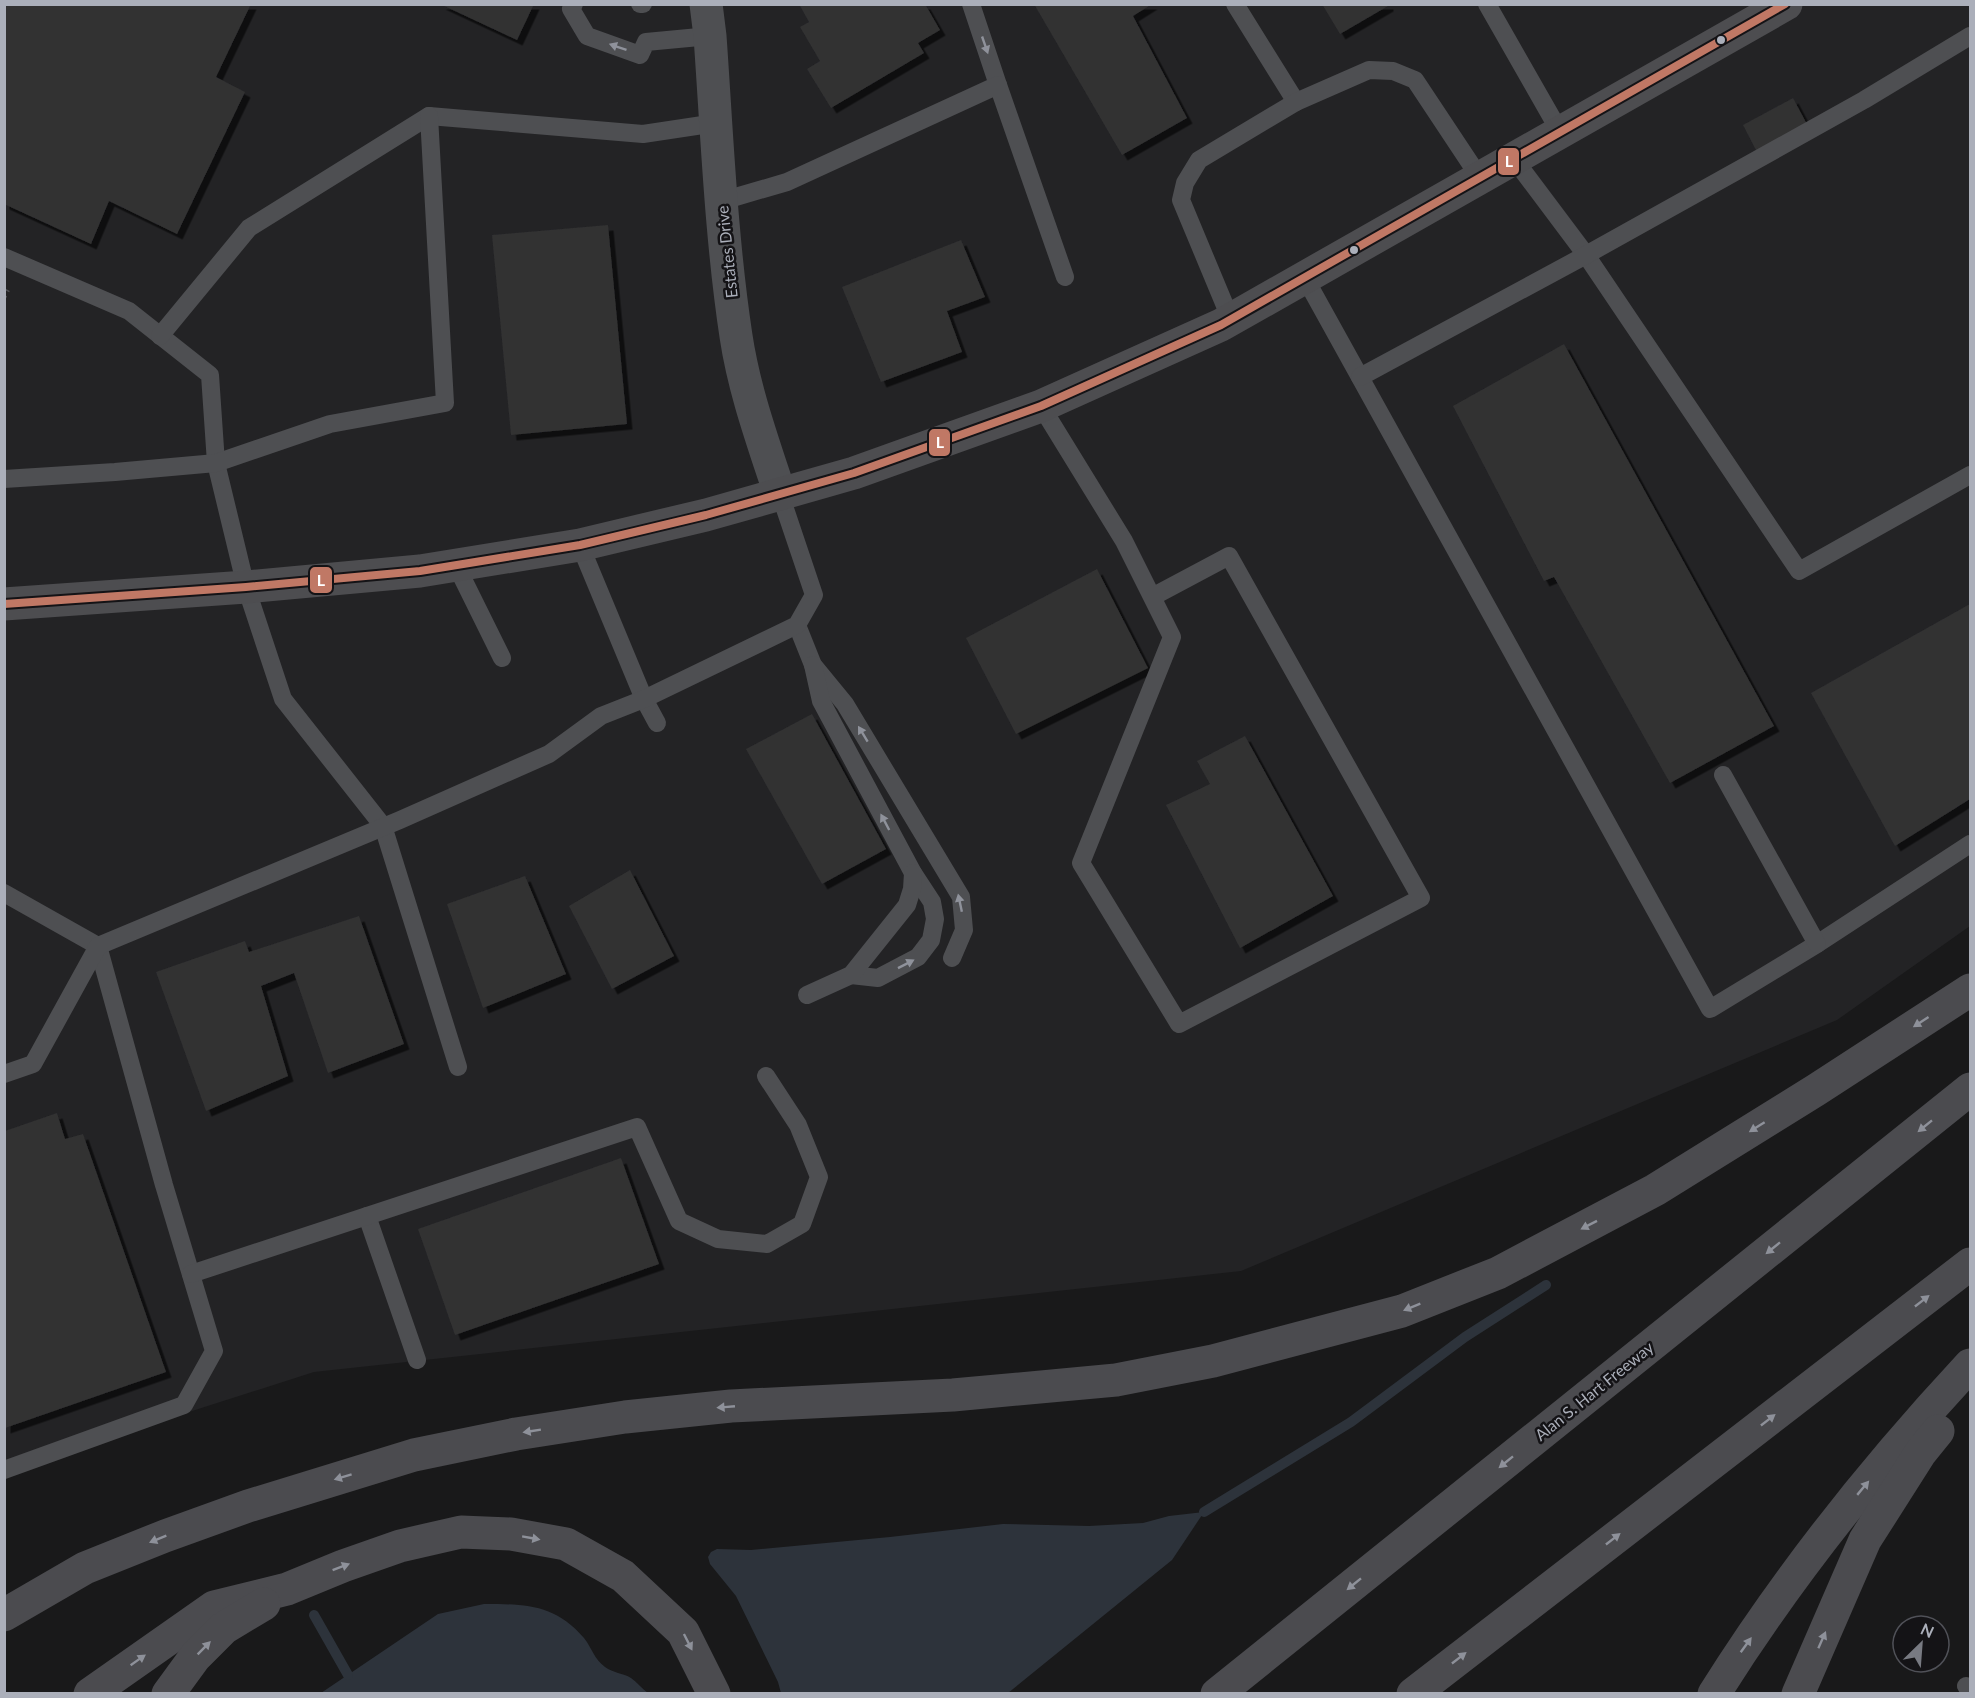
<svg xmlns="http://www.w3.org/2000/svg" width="1975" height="1698" font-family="Lato,sans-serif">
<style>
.built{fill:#232325}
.water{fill:#2d333b}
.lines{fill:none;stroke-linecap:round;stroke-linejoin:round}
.stream{stroke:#2d333b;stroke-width:10}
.building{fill:#313132;filter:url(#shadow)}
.path{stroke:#4f5054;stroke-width:4;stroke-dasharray:3 4.5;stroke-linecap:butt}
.service{stroke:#4e4f52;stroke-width:18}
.minor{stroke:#4e4f52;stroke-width:33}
.secondary{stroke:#4d4d50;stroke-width:33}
.motorway{stroke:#4b4b4f;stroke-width:33}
.bus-1-casing{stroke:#141316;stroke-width:12}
.bus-1{stroke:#c07865;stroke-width:8}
.oneway{fill:#8f929b}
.oneway2{fill:#8e919a}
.bus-dot{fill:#abafba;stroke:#141316;stroke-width:2}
.labels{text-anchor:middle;stroke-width:5;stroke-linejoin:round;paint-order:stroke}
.street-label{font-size:16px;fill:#abafba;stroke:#141316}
.line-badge{stroke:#141316;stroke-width:2}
.badge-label{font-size:16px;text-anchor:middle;font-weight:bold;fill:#fff}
</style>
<defs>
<filter id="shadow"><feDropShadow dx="5.5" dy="5.5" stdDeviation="0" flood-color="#0009"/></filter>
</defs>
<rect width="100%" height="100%" fill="#19191a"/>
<polygon class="built" points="5,5 1970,5 1970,926 1837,1020 1241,1271 314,1372 5,1471"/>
<g class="water">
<polygon points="1204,1512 1172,1560 1008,1693 781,1693 778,1682 736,1596 710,1564 708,1557 711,1552 717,1549 751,1550 890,1537 1003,1524 1089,1526 1143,1523 1169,1516"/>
<path d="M484 1604C525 1604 555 1604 584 1638 592 1648 594 1659 605 1667 613 1673 623 1673 631 1678 637 1682 642 1689 648 1693H321L438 1614Z"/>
</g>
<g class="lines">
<g class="stream">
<polyline points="1204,1512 1351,1422 1465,1337 1546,1285"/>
<polyline points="314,1615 348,1675"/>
</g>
</g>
<g class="building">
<polygon points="4,4 251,4 216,77 245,92 177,234 109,201 91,244 4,204"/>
<polygon points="440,4 534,4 517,40"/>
<polygon points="799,4 925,4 940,30 918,43 924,53 831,108 807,69 820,61 800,27 809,22"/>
<polygon points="1034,4 1152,4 1133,16 1187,118 1122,155"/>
<polygon points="1322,4 1388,4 1388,6 1340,34"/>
<polygon points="1793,98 1809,128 1758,154 1743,125"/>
<polygon points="608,225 627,424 511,435 492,235"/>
<polygon points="961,240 985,297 947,311 962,352 881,382 842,287"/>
<polygon points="1564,344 1774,726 1670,783 1554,577 1544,581 1453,406"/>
<polygon points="1097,569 1148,668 1016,734 966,638"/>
<polygon points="1970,604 1970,799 1895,846 1811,693"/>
<polygon points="812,714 886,849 822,884 746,749"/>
<polygon points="1245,736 1333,896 1240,948 1166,805 1210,784 1197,761"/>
<polygon points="630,870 674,956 612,989 569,906"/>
<polygon points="525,876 566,974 483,1008 447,904"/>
<polygon points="359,916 404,1044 328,1073 294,973 261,986 288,1076 206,1111 156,972 245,941 249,952"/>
<polygon points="57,1113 65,1139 83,1134 166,1372 5,1428 5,1131"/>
<polygon points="621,1158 659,1264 455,1335 418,1229"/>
</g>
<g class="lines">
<polyline class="path" points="4,298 8,290"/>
<g class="service">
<polyline points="574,4 571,9 587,36 640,55 646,42 710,36"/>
<polyline points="640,4 643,4"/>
<polyline points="971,4 998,85"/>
<polyline points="1235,4 1296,102"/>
<polyline points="1487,4 1560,132"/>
<polyline points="1514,159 1586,255 1799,571 1970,475"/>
<polyline points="722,201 787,182 998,85 1065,277"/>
<polyline points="4,257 129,311 210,375 216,463 246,587 283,699 383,826 458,1067"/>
<polyline points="1305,278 1710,1009 1817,944 1970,844"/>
<polyline points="1231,320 1181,200 1185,183 1199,160 1296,102 1369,70 1393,71 1415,80 1480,178"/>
<polyline points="160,336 249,228 429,116 643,134 716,123"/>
<polyline points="1360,377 1586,255 1864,100 1970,36"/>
<polyline points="1041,406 1124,541 1172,637 1081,863 1179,1024 1421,898 1229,556 1152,597"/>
<polyline points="4,479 115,472 216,463 330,424 445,403 429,116"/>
<polyline points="580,545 644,699 657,723"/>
<polyline points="456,565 502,658"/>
<polyline points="797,625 813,665 845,704 961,897 964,930 952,958"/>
<polyline points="813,665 821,701 913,873 932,902 935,919 931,940 918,957 878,978 851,975"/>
<polyline points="1723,775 1817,944"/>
<polyline points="4,893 98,946 164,1185 214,1351 184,1405 4,1470"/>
<polyline points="807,995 851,975 907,905 912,889 913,873"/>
<polyline points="4,1074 33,1064 98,946 400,820 549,754 601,716 644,699 797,625 814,595 780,494"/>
<polyline points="367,1216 417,1360"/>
<polyline points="191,1274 637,1127 679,1221 718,1239 767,1244 802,1224 819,1177 798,1125 766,1076"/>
<polyline points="1966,1686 1970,1688"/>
</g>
<path class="minor" d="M706 4 710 36C717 135 721 237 736 336 744 390 763 442 780 494"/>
<polyline class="secondary" points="4,604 246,587 420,571 580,545 706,515 854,473 1041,406 1221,325 1786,4"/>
<g class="motorway">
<polyline points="4,1615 85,1568 165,1536 248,1506 414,1455 516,1434 625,1417 731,1406 953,1395 1116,1380 1213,1361 1402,1311 1498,1273 1655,1190 1816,1090 1970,990"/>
<polyline points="90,1694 214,1607 287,1589 343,1566 400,1546 461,1532 511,1534 566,1544 623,1576 683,1632 714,1694"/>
<polyline points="168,1694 195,1657 224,1628 264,1604"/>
<polyline points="1217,1694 1970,1089"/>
<polyline points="1413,1694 1970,1264"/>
<path d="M1714 1694C1788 1576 1876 1466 1970 1365"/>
<polyline points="1798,1694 1865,1540 1921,1452 1938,1431"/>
</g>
<defs>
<polyline id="bus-1" points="4,604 246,587 420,571 580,545 706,515 854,473 1041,406 1221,325 1785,4"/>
</defs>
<use href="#bus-1" class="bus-1-casing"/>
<use href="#bus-1" class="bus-1"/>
</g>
<defs><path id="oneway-solid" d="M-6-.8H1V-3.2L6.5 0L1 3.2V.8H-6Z" transform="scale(1.5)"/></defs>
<g class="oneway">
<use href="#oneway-solid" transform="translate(985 45) rotate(71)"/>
<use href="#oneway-solid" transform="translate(618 47) rotate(-161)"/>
<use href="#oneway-solid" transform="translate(863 734) rotate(-121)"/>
<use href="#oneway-solid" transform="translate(885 822) rotate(-118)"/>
<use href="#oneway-solid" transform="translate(960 903) rotate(-102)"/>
<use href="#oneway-solid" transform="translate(906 964) rotate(-27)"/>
</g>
<g class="oneway2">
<use href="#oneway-solid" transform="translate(1921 1022) rotate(147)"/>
<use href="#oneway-solid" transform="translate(1925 1126) rotate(141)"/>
<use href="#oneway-solid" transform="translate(1757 1127) rotate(148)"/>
<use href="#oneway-solid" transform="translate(1589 1225) rotate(153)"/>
<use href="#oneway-solid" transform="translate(1773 1248) rotate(141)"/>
<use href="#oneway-solid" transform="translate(1922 1301) rotate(-38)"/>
<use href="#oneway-solid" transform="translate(1412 1307) rotate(158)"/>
<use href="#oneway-solid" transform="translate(726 1407) rotate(175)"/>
<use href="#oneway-solid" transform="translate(1768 1420) rotate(-38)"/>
<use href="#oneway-solid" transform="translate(532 1431) rotate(171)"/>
<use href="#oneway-solid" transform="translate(1506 1462) rotate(141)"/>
<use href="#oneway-solid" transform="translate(343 1477) rotate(163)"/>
<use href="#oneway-solid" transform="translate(1863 1488) rotate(-50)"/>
<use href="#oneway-solid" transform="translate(531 1538) rotate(10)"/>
<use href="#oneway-solid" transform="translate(158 1539) rotate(158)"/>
<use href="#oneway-solid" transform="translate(1613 1539) rotate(-38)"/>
<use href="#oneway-solid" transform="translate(341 1567) rotate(-21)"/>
<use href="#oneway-solid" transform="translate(1354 1584) rotate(141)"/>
<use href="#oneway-solid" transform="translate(1822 1640) rotate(-66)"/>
<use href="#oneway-solid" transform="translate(688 1642) rotate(63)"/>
<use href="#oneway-solid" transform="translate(1746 1645) rotate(-54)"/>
<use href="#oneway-solid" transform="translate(204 1648) rotate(-45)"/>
<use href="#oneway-solid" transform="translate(1459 1658) rotate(-38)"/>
<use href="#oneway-solid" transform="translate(138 1660) rotate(-35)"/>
</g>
<g class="bus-dot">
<circle cx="1721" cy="40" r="5"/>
<circle cx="1354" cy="250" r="5"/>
</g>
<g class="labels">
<g class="street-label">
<text transform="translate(727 252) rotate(-96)" y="6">Estates Drive</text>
<text transform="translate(1594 1391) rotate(-39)" y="6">Alan S. Hart Freeway</text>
</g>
</g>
<g class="line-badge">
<rect x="1497" y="147" width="23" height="29" rx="6" fill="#c07865"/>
<rect x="928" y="428" width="23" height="29" rx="6" fill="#c07865"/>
<rect x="309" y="566" width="24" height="28" rx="6" fill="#c07865"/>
</g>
<g class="badge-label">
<text x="1509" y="167">L</text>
<text x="940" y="448">L</text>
<text x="321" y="586">L</text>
</g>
<rect width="1975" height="1698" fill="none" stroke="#abafba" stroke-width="12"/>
<g transform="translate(1921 1644) rotate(25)"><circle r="28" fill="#141316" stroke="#505158" stroke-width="1.5"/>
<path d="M0-4.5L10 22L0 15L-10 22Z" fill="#787a82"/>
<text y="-9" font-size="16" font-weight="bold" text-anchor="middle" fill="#abafba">N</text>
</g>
</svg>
